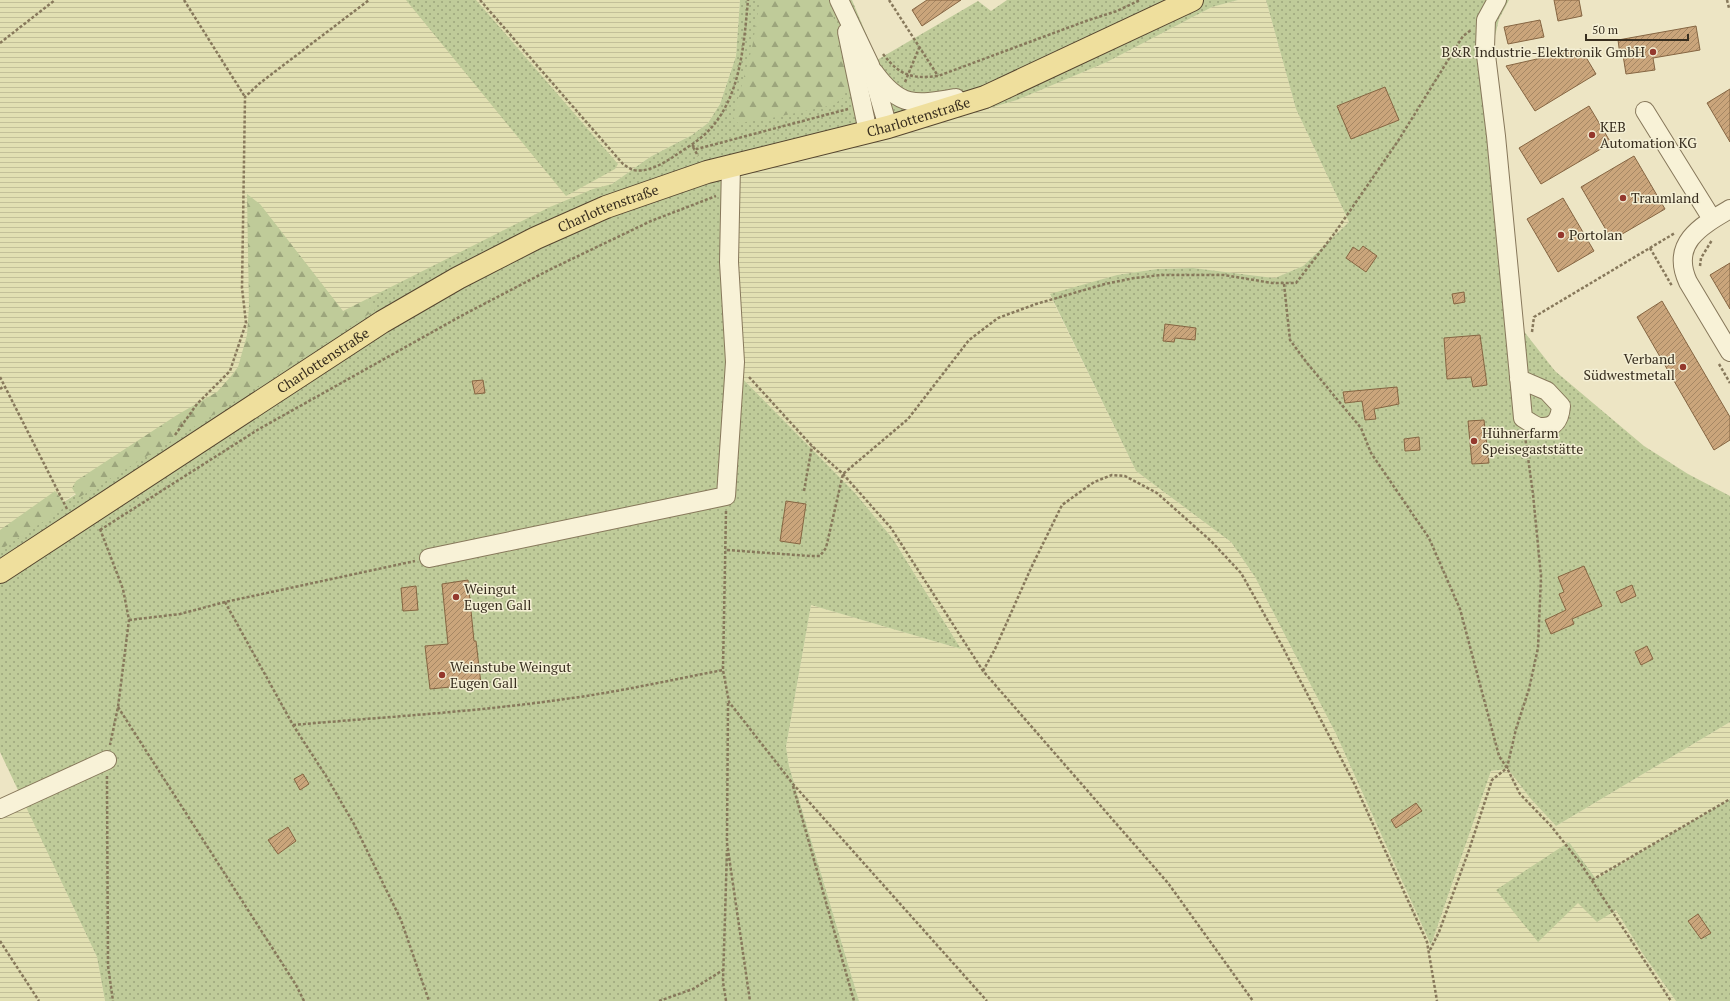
<svg xmlns="http://www.w3.org/2000/svg" width="1730" height="1001" font-family="'PT Serif',serif">
<style>
.farmland{fill:url(#farmland-rules)}
.green{fill:url(#green-dots)}
.forest{fill:url(#forest-firs)}
.building{fill:url(#building-hatch);stroke:#856542}
.lines{fill:none;stroke-linecap:round;stroke-linejoin:round}
.minor-casing{stroke:#87785b;stroke-width:20}
.major-casing{stroke:#55452f;stroke-width:24}
.path{stroke:#87785b;stroke-width:2.5;stroke-dasharray:3 2;stroke-linecap:butt}
.minor{stroke:#f8f2d7;stroke-width:18}
.major{stroke:#efdf9d;stroke-width:22}
.poi-dot{fill:#94382d;stroke:#f4efd4;stroke-width:1.5}
.labels{text-anchor:middle;stroke-width:3;stroke-linejoin:round;paint-order:stroke}
.poi-label{font-size:14px;fill:#382e1f;stroke:#f4efd4;text-anchor:start}
.street-label{font-size:14px;fill:#382e1f;stroke:#f4efd4}
</style>
<defs>
<pattern id="farmland-rules" width="6" height="5" patternUnits="userSpaceOnUse"><rect width="6" height="5" fill="#e2e0b2"/><path d="M0 2.5h6" fill="none" stroke="#c3c099"/></pattern>
<pattern id="green-dots" width="8" height="8" patternUnits="userSpaceOnUse"><rect width="8" height="8" fill="#bfcb99"/><path d="M2 2h.1M6 6h.1" fill="none" stroke="#9ca57c" stroke-width="1.8" stroke-linecap="round"/></pattern>
<pattern id="forest-firs" width="22" height="20" patternUnits="userSpaceOnUse"><rect width="22" height="20" fill="#bfcb99"/><path d="M5 1l3.5 6h-7zM16 11l3.5 6h-7z" fill="#9ca57c"/></pattern>
<pattern id="building-hatch" width="6" height="6" patternUnits="userSpaceOnUse"><rect width="6" height="6" fill="#caa57b"/><path d="M-1 1l2-2M0 6l6-6M5 7l2-2" fill="none" stroke="#a58764"/></pattern>
</defs>
<rect width="100%" height="100%" fill="#ede5c4"/>
<g class="farmland">
<polygon points="0,0 740,0 736,56 720,104 708,123 692,135 650,157 612,184 78,492 0,543"/>
<polygon points="1238,0 1266,0 1296,109 1349,222 1303,266 1275,278 1193,268 1157,269 1117,275 1050,295 1136,471 1231,542 1255,577 1336,734 1431,945 1491,771 1508,769 1530,798 1556,826 1730,722 1730,799 1596,879 1569,842 1563,847 1578,903 1616,909 1643,954 1676,1001 859,1001 789,766 786,747 811,605 961,649 893,539 855,493 739,375 736,176 915,130 1017,100 1107,62 1212,7"/>
<polygon points="25,804 97,957 105,1001 0,1001 0,816"/>
</g>
<g class="green">
<polygon points="406,0 476,0 618,164 615,169 566,196"/>
<polygon points="740,0 852,0 877,60 978,1 991,11 1007,0 1238,0 1212,7 1107,62 1017,100 915,130 737,176 739,375 855,493 893,539 961,649 811,605 786,747 789,766 859,1001 105,1001 97,957 0,752 0,543 371,305 367,299 550,207 593,189 612,184 650,157 692,135 708,123 720,104 736,56"/>
<polygon points="1266,0 1509,0 1499,19 1490,57 1515,320 1555,371 1644,446 1688,474 1730,496 1730,722 1556,826 1530,798 1508,769 1491,771 1431,945 1336,734 1255,577 1231,542 1136,471 1050,294 1117,275 1157,269 1193,268 1275,278 1303,266 1349,222 1296,109"/>
<polygon points="1730,799 1730,1001 1676,1001 1643,954 1616,910 1597,922 1578,903 1538,942 1496,890 1569,842 1596,879"/>
</g>
<g class="forest">
<polygon points="760,0 829,0 836,27 842,59 848,84 844,97 833,105 767,119 738,123 733,117 752,48"/>
<path d="M247 194 260 204 343 311 367 299 375 310C277 375 178 438 78 498L72 488 76 481 177 415 217 392 232 375 238 367 247 335 249 306Z"/>
<polygon points="55,491 67,506 0,550 0,530"/>
</g>
<g class="building">
<polygon points="927,0 961,0 922,26 912,10"/>
<polygon points="1554,0 1579,0 1582,16 1558,21"/>
<polygon points="1540,20 1544,37 1508,44 1504,27"/>
<polygon points="1696,26 1700,50 1653,58 1655,70 1626,74 1623,55 1620,55 1618,40"/>
<polygon points="1581,49 1596,74 1535,111 1506,66"/>
<polygon points="1385,87 1399,120 1351,139 1337,106"/>
<polygon points="1730,89 1730,142 1707,103"/>
<polygon points="1589,106 1611,143 1541,184 1519,148"/>
<polygon points="1634,156 1665,209 1612,240 1581,187"/>
<polygon points="1563,198 1594,251 1558,272 1527,219"/>
<polygon points="1363,246 1377,256 1366,272 1346,258 1353,247 1359,251"/>
<polygon points="1730,263 1730,309 1710,275"/>
<polygon points="1464,292 1465,302 1454,304 1452,294"/>
<polygon points="1662,301 1730,417 1730,440 1714,450 1637,317"/>
<polygon points="1165,324 1196,328 1195,340 1175,338 1174,342 1163,341"/>
<polygon points="1480,335 1487,385 1473,387 1471,377 1447,379 1444,338"/>
<polygon points="483,380 485,393 475,394 472,381"/>
<polygon points="1397,387 1399,404 1374,409 1376,419 1365,420 1362,401 1345,403 1343,392"/>
<polygon points="1484,420 1489,463 1472,464 1468,421"/>
<polygon points="1419,437 1420,450 1405,451 1404,439"/>
<polygon points="786,501 806,504 800,544 780,541"/>
<polygon points="1584,566 1602,606 1572,619 1574,624 1551,634 1545,620 1566,610 1559,594 1564,592 1558,577"/>
<polygon points="468,580 474,641 476,641 481,684 430,689 425,646 448,644 442,584"/>
<polygon points="1632,585 1636,596 1621,603 1616,592"/>
<polygon points="416,586 418,610 403,611 401,588"/>
<polygon points="1647,646 1653,659 1641,665 1635,652"/>
<polygon points="303,774 309,784 300,790 294,779"/>
<polygon points="1416,803 1422,811 1396,828 1391,820"/>
<polygon points="288,827 296,841 278,854 268,840"/>
<polygon points="1698,914 1711,933 1701,939 1688,921"/>
</g>
<g class="lines">
<defs>
<g id="minor">
<polyline points="839,0 870,65 888,127"/>
<path d="M1497 0 1486 20 1485 47 1496 136 1523 418C1528 421 1536 427 1541 427 1556 428 1560 418 1561 406L1547 391 1519 379"/>
<polyline points="847,32 868,132"/>
<path d="M874 72C900 108 915 105 956 98"/>
<polyline points="1645,111 1712,219"/>
<path d="M1730 209C1701 226 1670 243 1688 282L1730 352"/>
<polyline points="429,558 726,496 735,362 729,262 731,165"/>
<polyline points="0,809 107,760"/>
</g>
<g id="major">
<path id="s1" d="M0 572 382 322 458 278 536 238 606 207 707 172 888 127 985 97 1192 0"/>
</g>
</defs>
<use href="#minor" class="minor-casing"/>
<use href="#major" class="major-casing"/>
<g class="path">
<polyline points="184,0 245,97"/>
<path d="M480 0 623 164C626 166 630 169 633 170 647 173 662 164 673 157 686 148 702 139 712 127 741 93 744 43 748 0"/>
<polyline points="889,0 938,76"/>
<polyline points="1727,0 1729,8 1730,8"/>
<polyline points="0,43 55,0"/>
<path d="M883 54C900 76 912 79 938 76L1086 21 1117 11 1140 0"/>
<polyline points="905,82 919,48"/>
<polyline points="692,145 697,149 848,109"/>
<polyline points="693,147 698,156"/>
<polyline points="1650,248 1672,286"/>
<polyline points="1700,266 1701,258 1712,240"/>
<polyline points="1284,284 1290,340 1307,363 1361,428 1371,453 1429,538 1460,609 1499,756 1507,768 1520,794 1551,826 1581,864 1671,1001"/>
<polyline points="1532,332 1534,317 1675,233"/>
<polyline points="1719,364 1730,383"/>
<polyline points="0,377 67,509"/>
<polyline points="749,377 812,446 843,474 891,528 983,671 1168,883 1253,1001"/>
<polyline points="0,389 4,386"/>
<polyline points="175,435 197,404 230,371 246,323 242,288 245,97 260,83 369,0"/>
<polyline points="804,491 812,446"/>
<polyline points="726,511 723,670 729,702 793,784 987,1001"/>
<polyline points="100,529 123,589 129,620 118,707 110,745"/>
<polyline points="100,530 259,429 461,316 551,269 651,221 716,196"/>
<polyline points="727,550 810,556 820,556 826,548 843,474 908,419 969,340 998,318 1036,304 1105,284 1134,278 1162,275 1224,275 1272,283 1296,283 1334,234 1398,141 1463,36 1471,30"/>
<polyline points="225,602 293,725 326,776 354,824 401,920 429,1001"/>
<polyline points="129,620 180,614 225,602 415,561"/>
<polyline points="983,671 995,649 1031,568 1062,505 1094,482 1112,475 1125,476 1157,493 1211,541 1241,573 1281,644 1355,785 1427,942 1437,1001"/>
<polyline points="728,703 727,843 750,1001"/>
<polyline points="118,707 296,985 304,1001"/>
<path d="M293 725C383 717 475 712 565 699 618 692 671 680 723 670"/>
<polyline points="107,776 108,966 113,1001"/>
<polyline points="793,786 854,1001"/>
<polyline points="1592,880 1730,799"/>
<polyline points="0,941 39,1001"/>
<polyline points="1430,950 1439,932 1469,850 1492,780 1507,768 1516,729 1529,689 1538,648 1541,576 1533,494 1525,436"/>
<polyline points="659,1001 693,989 723,970"/>
<polyline points="726,1001 723,982 727,850"/>
</g>
<use href="#minor" class="minor"/>
<use href="#major" class="major"/>
</g>
<g class="poi-dot">
<circle cx="1653" cy="52" r="4"/>
<circle cx="1592" cy="135" r="4"/>
<circle cx="1623" cy="198" r="4"/>
<circle cx="1561" cy="235" r="4"/>
<circle cx="1683" cy="367" r="4"/>
<circle cx="1474" cy="441" r="4"/>
<circle cx="456" cy="597" r="4"/>
<circle cx="442" cy="675" r="4"/>
</g>
<g class="labels">
<g class="poi-label">
<text x="1645" y="57" text-anchor="end">B&amp;R Industrie-Elektronik GmbH</text>
<text x="1600" y="132">KEB<tspan x="1600" dy="16">Automation KG</tspan></text>
<text x="1631" y="203">Traumland</text>
<text x="1569" y="240">Portolan</text>
<text x="1675" y="364" text-anchor="end">Verband<tspan x="1675" dy="16">Südwestmetall</tspan></text>
<text x="1482" y="438">Hühnerfarm<tspan x="1482" dy="16">Speisegaststätte</tspan></text>
<text x="464" y="594">Weingut<tspan x="464" dy="16">Eugen Gall</tspan></text>
<text x="450" y="672">Weinstube Weingut<tspan x="450" dy="16">Eugen Gall</tspan></text>
</g>
<g class="street-label">
<text dy="5" stroke="none"><textPath href="#s1" startOffset="1034">Charlottenstraße</textPath></text>
<text dy="5" stroke="none"><textPath href="#s1" startOffset="710">Charlottenstraße</textPath></text>
<text dy="5" stroke="none"><textPath href="#s1" startOffset="386">Charlottenstraße</textPath></text>
</g>
</g>
<path d="M1586 34v6h102v-6" fill="none" stroke="#382e1f" stroke-width="2"/>
<text x="1592" y="34" font-size="12" fill="#382e1f" stroke="#f4efd4" stroke-width="3" paint-order="stroke">50 m</text>
</svg>
